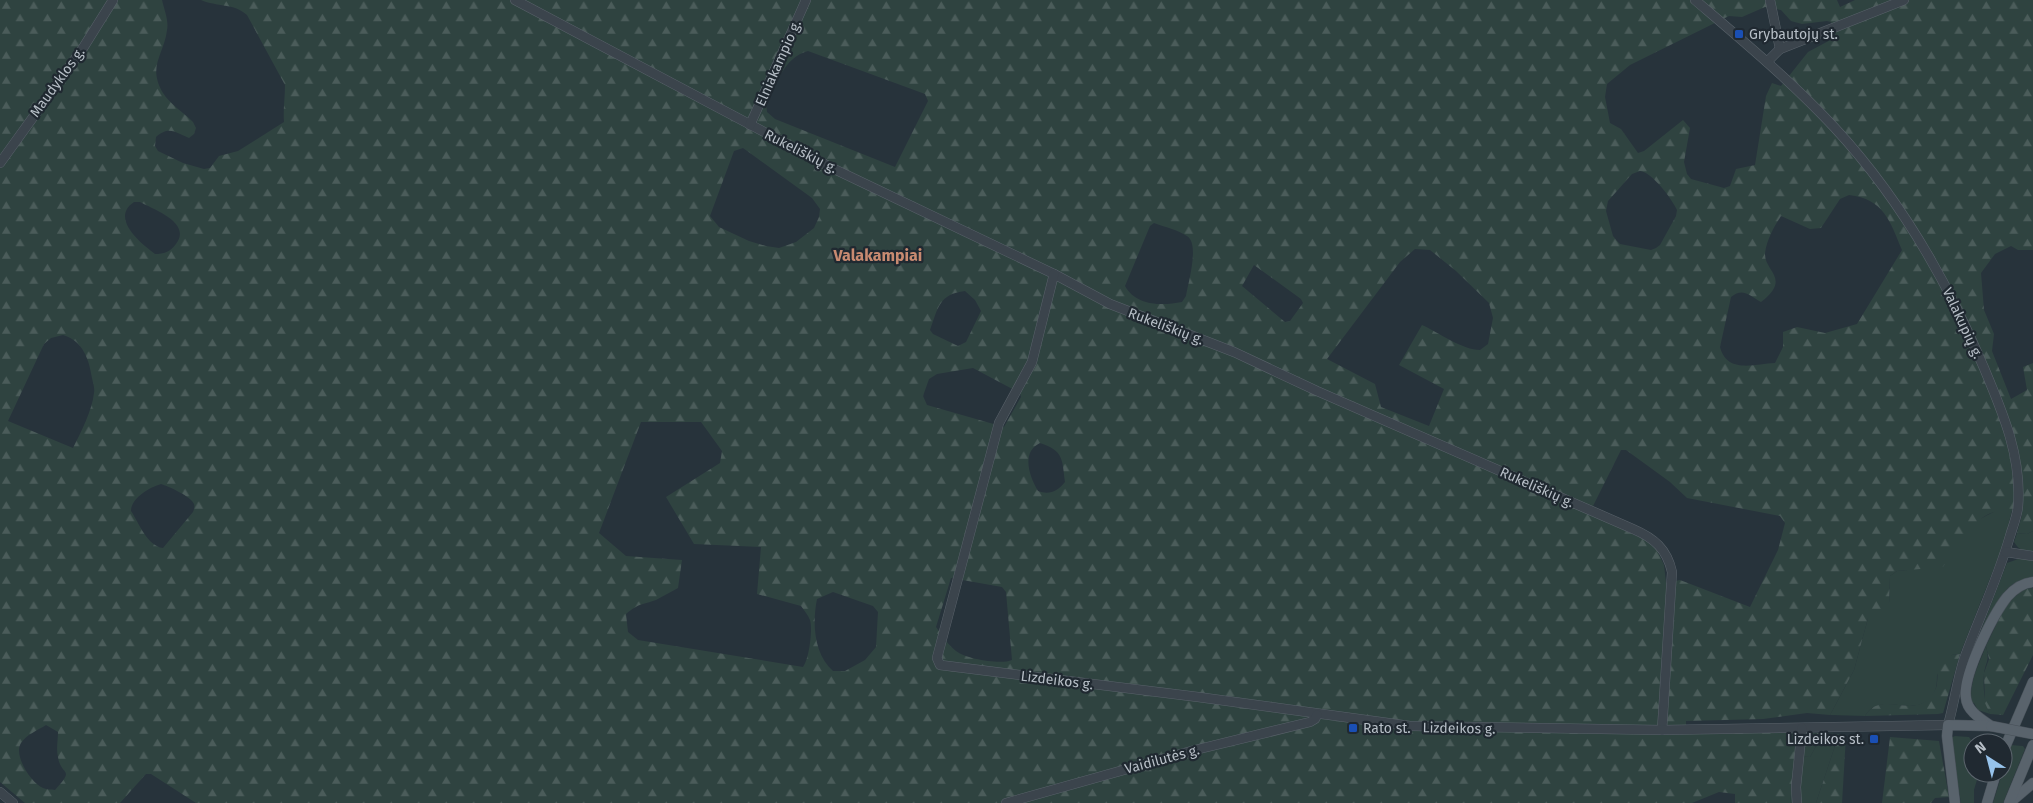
<svg xmlns="http://www.w3.org/2000/svg" width="2033" height="803" font-family="'Fira Sans',sans-serif">
<style>
.grass{fill:#2f4340}
.forest{fill:url(#forest-firs);fill-rule:evenodd}
.lines{fill:none;stroke-linecap:round;stroke-linejoin:round}
.minor-casing{stroke:#59626a;stroke-width:10}
.major-casing{stroke:#475058;stroke-width:11}
.minor{stroke:#3b444c;stroke-width:9}
.major{stroke:#59636c;stroke-width:10}
.major-bridge-casing{stroke:#475058;stroke-width:11;stroke-linecap:butt}
.major-bridge{stroke:#59636c;stroke-width:10}
.transit-dot{fill:#1a4fb4;stroke:#202931;stroke-width:2}
.labels{text-anchor:middle;stroke-width:4.5;stroke-linejoin:round;paint-order:stroke}
.poi-label{font-size:14px;fill:#b7bfc7;stroke:#202931;text-anchor:start}
.street-label{font-size:14px;fill:#b7bfc7;stroke:#202931}
.quarter-label{font-size:16px;font-weight:bold;fill:#c88a71;stroke:#202931}
</style>
<defs>
<pattern id="forest-firs" width="22" height="20" patternUnits="userSpaceOnUse" patternTransform="scale(1.25)"><rect width="22" height="20" fill="#2f4340"/><path d="M5 1l3.5 6h-7zM16 11l3.5 6h-7z" fill="#4b5c5a"/></pattern>
</defs>
<rect width="100%" height="100%" fill="#27333b"/>
<g class="grass">
<path d="M1999 509 2012 510 2004 543 1960 654 1952 655 1937 675C1937 683 1937 690 1931 697 1912 719 1881 690 1865 716L1830 715 1854 670 1868 618 1889 602 1890 576 1897 571 1907 570 1970 528 1978 520Z"/>
<path d="M2033 531V554C2024 552 2019 550 2014 542L2017 533 2027 534Z"/>
<path d="M2018 559H2033V578C2023 578 2015 582 2007 589L1978 638 2007 563Z"/>
<path d="M1986 646C1990 663 1986 660 1984 674 1983 687 1984 702 1990 714L1978 710 1974 703 1972 704C1968 684 1979 664 1986 646Z"/>
<polygon points="1820,733 1839,734 1816,803 1790,803 1795,756 1810,757 1821,737"/>
<polygon points="1955,736 1969,737 1971,740 1973,773 1979,773 1974,790 1974,803 1961,803 1950,738"/>
<polygon points="2011,745 2023,746 2025,749 2003,803 1993,803"/>
</g>
<g class="forest">
<path d="M0 0H162C164 9 169 21 167 30 164 55 147 66 163 93 169 103 184 113 193 122L196 128 194 134 189 138C174 132 169 126 156 137L155 146 158 151 183 163 204 169 210 168 219 156 238 151 284 122C283 110 285 98 285 85L247 15C234 3 217 7 201 0H1837L1840 7 1855 0H2033V250H2018L2011 246 1995 254 1981 273 1984 310 1994 334 1992 351 2011 399 2027 390 2023 367 2033 363V531L2027 534 2017 533 2022 515C1983 496 1961 541 1943 567L1897 571 1890 576 1889 602 1886 615 1868 618 1854 670 1830 715 1807 713 1763 719 1686 721V733H1820L1821 737 1810 757 1795 756 1790 803H1735V794L1719 792 1692 803H196L151 774H146L120 803H25L0 782ZM1765 7 1781 10 1791 21 1802 24 1827 21 1831 22 1836 37 1808 52 1781 86 1772 83 1766 96 1755 165 1736 169 1730 186 1724 188 1691 179 1687 174 1684 162 1690 128 1683 120 1644 151 1638 153 1621 129 1610 123 1605 97 1607 84 1630 65 1729 16 1742 17ZM808 51 925 94 928 101 895 167 775 119 767 112 766 104C776 85 784 57 808 51ZM743 148 812 198 820 209 819 217 814 228 796 242 779 248 766 246 749 241 719 227 710 216 734 151ZM1640 171C1652 172 1672 199 1677 210L1676 216 1660 245 1656 248 1651 250 1620 244 1617 241 1613 236 1606 211 1608 201 1632 174ZM1849 195C1884 199 1890 221 1902 250L1857 324 1825 333 1797 327 1783 332V347L1775 363C1754 364 1727 374 1720 347L1731 297C1743 287 1750 296 1761 302 1792 278 1764 272 1765 253 1767 239 1774 227 1781 216L1810 229 1821 228 1840 199ZM134 202H140C155 210 192 223 176 244 170 252 164 254 155 254 140 243 110 218 134 202ZM1154 223C1165 227 1178 230 1187 236 1200 244 1188 283 1186 296L1182 302C1162 306 1136 306 1125 286L1150 226ZM1415 249 1430 250 1456 271 1489 303 1493 318 1488 344 1480 350C1463 350 1439 333 1422 325L1399 365 1444 389 1429 426 1381 407 1375 384 1327 359 1400 262ZM1254 265 1301 299 1303 303 1290 321 1285 322 1242 286ZM965 291 975 300 981 311 966 342 958 346 933 334 930 330C938 308 939 294 965 291ZM63 335C83 341 89 359 92 378 93 383 95 388 94 393 92 411 81 432 73 448L8 421 44 344 51 338ZM973 368 1020 393 1021 397 1004 427 927 405 923 396 929 379 937 374ZM641 422H701L722 451 720 463 666 497 694 544 761 547 757 594 801 606C804 610 808 615 810 620 813 629 809 660 803 667L638 640 628 632 626 614C639 603 642 605 656 600 663 596 671 592 678 588L682 560 626 556 599 533ZM1040 443C1064 451 1062 459 1065 482 1057 492 1049 495 1038 491 1029 476 1021 452 1040 443ZM1621 450H1626L1670 482 1687 498 1780 516 1785 523 1778 550 1750 607 1680 580 1666 583 1664 565 1654 544 1589 514ZM161 484C168 486 192 497 194 504 195 507 194 509 193 512L163 548C147 546 139 523 131 511 131 498 150 487 161 484ZM951 578 1002 587 1006 592 1012 660C1001 665 966 659 956 651 948 645 942 635 936 627ZM833 592 873 606 878 612 876 647 865 660 845 671H833C814 654 812 624 817 599ZM46 725 58 732C58 740 56 749 58 757 61 777 76 767 55 790 51 789 47 790 43 788 31 783 13 755 21 743 26 735 38 730 46 725Z"/>
<polygon points="2033,588 2033,655 2003,715 1990,714 1985,703 1984,673 1989,659 1986,646 2003,611 2011,600 2024,589"/>
<path d="M1960 654 1943 713 1938 714 1865 716C1881 689 1912 719 1930 697 1933 694 1937 688 1937 683 1938 677 1937 671 1938 664L1952 655Z"/>
<polygon points="1839,734 1846,735 1842,803 1816,803"/>
<polygon points="1890,737 1939,741 1949,797 1935,798 1931,803 1882,803"/>
</g>
<g class="lines">
<defs>
<g id="minor">
<path d="M515 0 832 168 1054 274 1110 304 1234 352 1317 391 1633 529C1654 538 1667 549 1672 572L1662 730"/>
<polyline points="1770,0 1780,49"/>
<polyline points="1767,62 1780,49 1904,0"/>
<polyline points="750,125 806,0"/>
<polyline points="0,163 83,48 113,0"/>
<path d="M1054 274 1032 362 999 423 937 658 940 665 1198 697 1410 726 1662 730 1948 725C1954 704 1957 681 1964 659 1979 618 1998 578 2010 536 2013 526 2017 516 2018 507 2022 457 2003 413 1984 368 1947 280 1899 197 1834 127 1791 81 1743 41 1695 0"/>
<polyline points="2006,552 2033,556"/>
<polyline points="0,792 13,803"/>
<polyline points="1006,803 1195,750 1310,722 1315,719 1317,715"/>
<polyline points="1797,803 1796,787 1802,728"/>
</g>
<g id="major">
<path d="M1991 726C1981 719 1967 711 1966 698 1962 676 1993 615 2007 597 2014 589 2023 583 2033 582"/>
<polyline points="2003,752 2033,682"/>
<polyline points="2013,800 2033,783"/>
<polyline points="1955,803 1947,736 1948,725 1991,726"/>
<polyline points="1987,803 1996,773"/>
<polyline points="2009,803 2033,745"/>
</g>
</defs>
<use href="#minor" class="minor-casing"/>
<use href="#major" class="major-casing"/>
<use href="#minor" class="minor"/>
<use href="#major" class="major"/>
<defs>
<polyline id="major-bridge" points="1991,726 2033,734"/>
</defs>
<use href="#major-bridge" class="major-bridge-casing"/>
<use href="#major-bridge" class="major-bridge"/>
</g>
<g class="transit-dot">
<rect x="1734" y="29" width="10" height="10" rx="2.5"/>
<rect x="1348" y="723" width="10" height="10" rx="2.5"/>
<rect x="1869" y="734" width="10" height="10" rx="2.5"/>
</g>
<g class="labels">
<g class="poi-label">
<text x="1749" y="39">Grybautojų st.</text>
<text x="1363" y="733">Rato st.</text>
<text x="1864" y="744" text-anchor="end">Lizdeikos st.</text>
</g>
<g class="street-label">
<text transform="translate(778 63) rotate(-66)" y="5">Elniakampio g.</text>
<text transform="translate(57 82) rotate(-54)" y="5">Maudyklos g.</text>
<text transform="translate(801 151) rotate(27)" y="5">Rukeliškių g.</text>
<text transform="translate(1963 323) rotate(65)" y="5">Valakupių g.</text>
<text transform="translate(1166 326) rotate(21)" y="5">Rukeliškių g.</text>
<text transform="translate(1537 487) rotate(24)" y="5">Rukeliškių g.</text>
<text transform="translate(1057 680) rotate(7)" y="5">Lizdeikos g.</text>
<text transform="translate(1459 728) rotate(1)" y="5">Lizdeikos g.</text>
<text transform="translate(1162 759) rotate(-15)" y="5">Vaidilutės g.</text>
</g>
<g class="quarter-label">
<text x="878" y="261">Valakampiai</text>
</g>
</g>
<g transform="translate(1988 758) rotate(324)"><circle r="24" fill="#202931" stroke="#5c656d"/>
<path d="M0-4L9 19L0 12L-9 19Z" fill="#97c3eb"/>
<text y="-8" font-size="14" font-weight="bold" text-anchor="middle" fill="#b7bfc7">N</text>
</g>
</svg>
